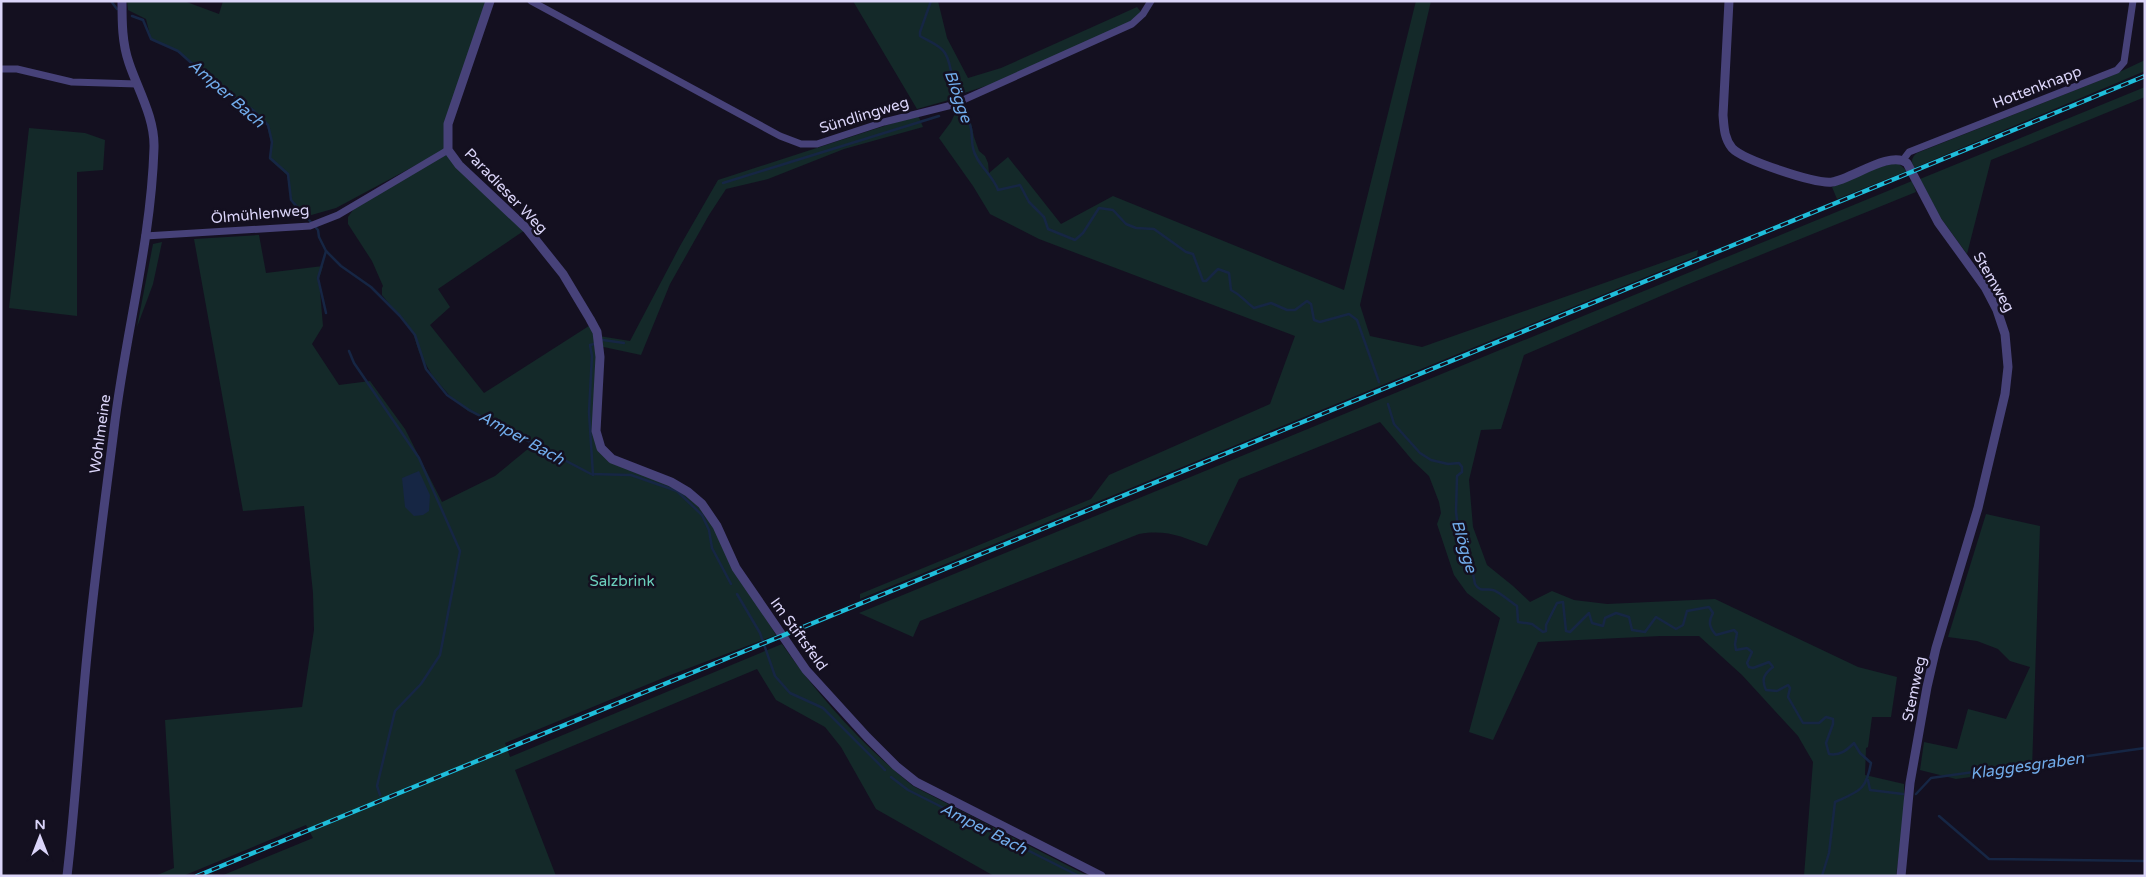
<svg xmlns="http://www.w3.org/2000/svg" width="2146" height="877" font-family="'Varela Round',sans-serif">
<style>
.green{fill:#142929}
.water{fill:#162644}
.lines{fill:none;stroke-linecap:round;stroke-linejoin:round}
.stream{stroke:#162644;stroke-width:2.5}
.minor{stroke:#474279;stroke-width:7}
.tertiary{stroke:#474279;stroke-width:9}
.rail-casing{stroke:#1fbedb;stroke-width:4.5}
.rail{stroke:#141020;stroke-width:2.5;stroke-dasharray:8;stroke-linecap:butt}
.labels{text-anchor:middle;stroke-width:5;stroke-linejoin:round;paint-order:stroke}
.street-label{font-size:15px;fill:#dbd5f9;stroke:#141020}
.park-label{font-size:15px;fill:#6bcfbc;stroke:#141020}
.water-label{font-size:16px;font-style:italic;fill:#71aceb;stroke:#141020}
</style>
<rect width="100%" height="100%" fill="#141020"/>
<g class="green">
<polygon points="127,1 184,1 219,14 223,1 488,1 446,124 446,149 336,208 301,218 291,201 287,175 269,159 271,143 267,125 252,110 217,86 178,51 151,39 146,19 128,10"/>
<polygon points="853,1 938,1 947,38 968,78 1001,68 1137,7 1142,13 1132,21 1001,81 952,97 949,100 917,109"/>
<polygon points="1416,1 1431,1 1360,305 1370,336 1422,347 1698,250 1697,256 860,599 860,594 1091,499 1109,475 1270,404 1295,336 1039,239 990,214 973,186 939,138 951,122 960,103 964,115 971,123 974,137 979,151 985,156 988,163 989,173 1008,157 1061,224 1113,196 1344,290"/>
<path d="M2145 60V71L1914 168C1911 161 1911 158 1917 153L2111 76Z"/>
<polygon points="2145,87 2145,97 1991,160 1967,254 1940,217 1920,179"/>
<polygon points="918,115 923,127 844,149 768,179 726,189 709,215 670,284 641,355 599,346 599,336 630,341 680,246 718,180"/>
<polygon points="29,128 85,133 105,140 103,170 77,172 77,316 9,308"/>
<path d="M448 152 525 230 438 289 450 307 430 325 484 393 592 324 598 358 599 449 671 484 710 510 736 570 776 635 668 676 505 743 510 757 782 644C819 697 863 746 913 786L1088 876H994L876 809 841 747 825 727 776 700 757 669 515 770 556 876H221L313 838 306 825 183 876H155L174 868 165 720 302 707 314 630 313 593 304 506 243 511 194 239 259 235 266 273 323 266 319 279 323 326 312 344 339 385 370 381 405 429 442 502 495 476 534 444 468 411 449 395 432 375 419 352 413 333 382 295V288L383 286 372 261 348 224V217L353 210Z"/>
<polygon points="1891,164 1899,164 1907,171 1837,199 1832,187 1877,168"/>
<path d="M1912 181 1916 192 1684 286 1524 355 1501 429 1481 430 1469 480 1473 527 1487 565 1513 586 1530 602 1552 591 1574 600 1607 604 1715 599 1858 667 1897 677 1891 717H1872L1868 747 1866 748 1865 775 1904 784V820L1896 876H1804L1813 762 1798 736 1742 675 1699 636H1660L1538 642 1493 740 1469 732 1500 618 1467 593 1454 575 1437 524 1441 513 1439 502 1429 476 1413 461 1380 422 1239 479 1207 546C1182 537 1167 529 1139 534L920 621 913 637 859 613Z"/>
<polygon points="162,242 153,284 137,327 153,244"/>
<polygon points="1986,514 2040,526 2032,769 1956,779 1920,770 1924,742 1957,749 1968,709 2006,719 2030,667 2010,661 1998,649 1977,641 1948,637"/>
</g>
<polygon class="water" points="419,471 430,495 429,511 423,515 414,516 405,507 402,478"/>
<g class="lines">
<g class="stream">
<polyline points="111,1 117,9"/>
<path d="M931 1 920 32V36C928 41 940 45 945 53 952 64 952 82 955 94 959 105 967 115 970 125 973 133 971 140 973 148 976 164 993 175 998 190L1020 185 1029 202 1044 217 1048 229 1075 240 1083 233 1099 208 1113 210 1126 224 1136 228 1154 229 1186 252 1193 254 1203 281H1206L1218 269 1229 273 1231 290C1243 296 1244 301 1254 308L1271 303 1287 310H1295L1307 301 1311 304 1314 320 1320 322 1349 314 1357 320 1379 382"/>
<polyline points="132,16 143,20 151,39 178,51 217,86 253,110 268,125 272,142 270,158 288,174 291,200 318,230 319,237 326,251 318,278 326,313"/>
<polyline points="723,183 939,116"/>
<polyline points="326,251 341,266 371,287 400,316 415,335 426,369 447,395 469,410 591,474 631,475 677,491 702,515 709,530 712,548 731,584"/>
<polyline points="603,340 624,343"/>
<polyline points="349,351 354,363 419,458 460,551 440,655 421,684 395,711 377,786 380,795"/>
<path d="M1388 404 1394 424 1420 453 1431 460 1448 464 1459 463 1462 467V472L1457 476 1456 512 1459 536 1468 548 1475 584C1480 593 1486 588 1493 590 1498 591 1511 602 1517 606L1518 622 1532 624 1543 632 1546 631V625L1557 603 1563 602 1566 631 1570 632 1589 613 1592 623 1603 626 1605 618 1616 613 1629 617 1632 630 1645 632 1656 617 1676 629 1683 625 1687 611 1709 607 1713 613C1708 622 1709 627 1716 635L1734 630 1737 633 1735 644 1736 650 1747 648 1752 652 1747 663 1749 667 1753 668 1769 662 1773 667C1764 674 1761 679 1766 690L1777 691 1788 685 1790 688 1788 697 1803 723H1819L1826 717 1833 719V724L1826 743 1829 754C1840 756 1847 750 1854 743L1860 753 1871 763C1866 791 1859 791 1835 802L1829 853 1822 876"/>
<polyline points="593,475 589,412 592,356 590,345 594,344"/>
<polyline points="737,594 760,633 775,676 790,693 823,708 885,770"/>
<polyline points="891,777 908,790 1079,876"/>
<polyline points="1868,780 1870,790 1903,794"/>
<polyline points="1916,794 1931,778 2145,748"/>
<polyline points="1939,816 1989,859 2145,861"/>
</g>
<g class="minor">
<polyline points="531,1 780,136 801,144 817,144 884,122 952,105 1132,24 1143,14 1151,1"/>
<polyline points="1,69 17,69 72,82 137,84"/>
<polyline points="1903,160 1909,152 2117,70 2124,62 2133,1"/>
<polyline points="145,236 310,226 338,215 448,150"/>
</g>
<g class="tertiary">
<polyline points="490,1 448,124 448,150 459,165 527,229 563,274 590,319 597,332 600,357 596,431 601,448 612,459 671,482 688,492 702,504 717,526 736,568 806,670 867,737 896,766 916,782 1101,876"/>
<path d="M1729 1 1723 115C1724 127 1724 138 1732 148 1743 160 1815 184 1832 182 1852 179 1890 150 1907 163L1938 222 1985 287 1997 310 2005 334 2008 367 2005 394 1978 508 1936 648 1927 687 1910 783 1901 876"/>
<path d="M67 876C76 799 80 722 88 645 95 573 105 501 114 429 125 335 151 243 154 148 155 118 138 90 129 63 122 43 122 22 122 1"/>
</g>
<defs>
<polyline id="rail" points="197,876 2145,76"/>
</defs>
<use href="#rail" class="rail-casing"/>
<use href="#rail" class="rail"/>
</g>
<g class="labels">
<g class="street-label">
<text transform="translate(2037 87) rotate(-21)" y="5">Hottenknapp</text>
<text transform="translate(864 115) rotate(-17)" y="5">Sündlingweg</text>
<text transform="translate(506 191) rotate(46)" y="5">Paradieser Weg</text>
<text transform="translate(260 214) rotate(-5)" y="5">Ölmühlenweg</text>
<text transform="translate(1994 282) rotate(60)" y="5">Stemweg</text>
<text transform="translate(100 434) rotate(-82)" y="5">Wohlmeine</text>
<text transform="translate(799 634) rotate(54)" y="5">Im Stiftsfeld</text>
<text transform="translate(1914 689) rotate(-78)" y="5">Stemweg</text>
</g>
<g class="park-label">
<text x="622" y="586">Salzbrink</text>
</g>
<g class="water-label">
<text transform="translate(227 93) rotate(41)" y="6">Amper Bach</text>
<text transform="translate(959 96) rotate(71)" y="6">Blögge</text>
<text transform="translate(522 437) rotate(29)" y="6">Amper Bach</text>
<text transform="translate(1465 546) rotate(74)" y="6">Blögge</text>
<text transform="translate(2027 765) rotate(-8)" y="6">Klaggesgraben</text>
<text transform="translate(984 828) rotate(27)" y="6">Amper Bach</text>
</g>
</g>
<rect width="2146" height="877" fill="none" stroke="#dbd5f9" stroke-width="5"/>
<g transform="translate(40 837)" stroke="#141020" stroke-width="4" paint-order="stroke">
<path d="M0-4L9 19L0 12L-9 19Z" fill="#dbd5f9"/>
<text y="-8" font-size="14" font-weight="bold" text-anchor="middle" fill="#dbd5f9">N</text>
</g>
</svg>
